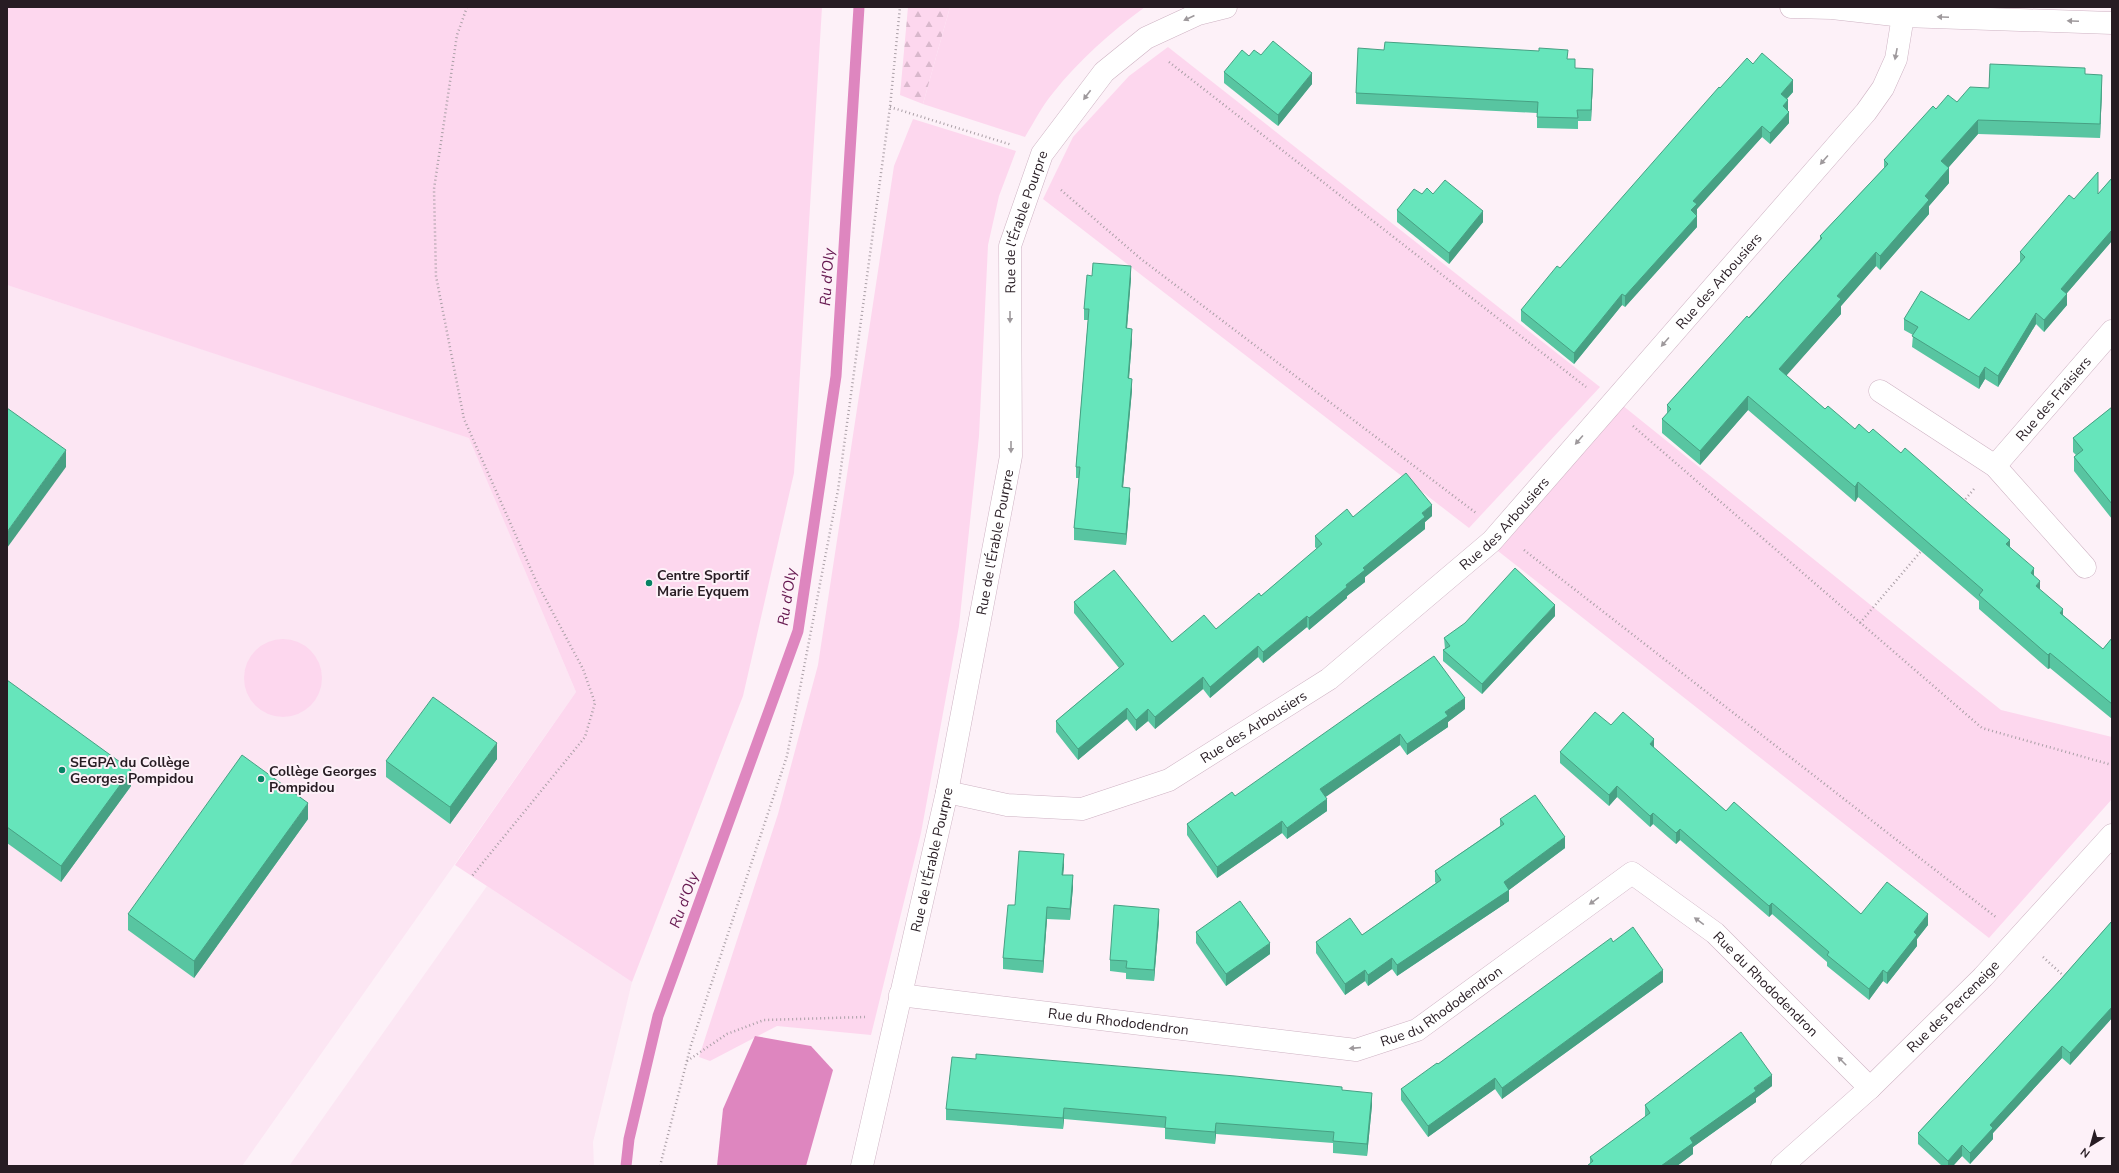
<svg xmlns="http://www.w3.org/2000/svg" width="2119" height="1173" font-family="'Nunito Sans',sans-serif">
<style>
.built{fill:#fce6f3}
.grass{fill:#fdd7ee}
.forest{fill:url(#forest-firs)}
.water{fill:#de86bf}
.lines{fill:none;stroke-linecap:round;stroke-linejoin:round}
.stream{stroke:#de86bf;stroke-width:11}
.minor-casing{stroke:#ceb3c3;stroke-width:23}
.path{stroke:#aa9fa6;stroke-width:2.5;stroke-dasharray:1 3;stroke-linecap:butt}
.minor{stroke:#fff;stroke-width:22}
.wall{fill:#58c5a1}
.shaded-wall{fill:#47a083}
.building{fill:#66e5bb;stroke:#47a083}
.oneway{fill:#9e999c}
.poi-dot{fill:#068364;stroke:#fdf1f8;stroke-width:1.5}
.labels{text-anchor:middle;stroke-width:4;stroke-linejoin:round;paint-order:stroke}
.street-label{font-size:14px;fill:#271c23;stroke:#fdf1f8}
.poi-label{font-size:14px;font-weight:bold;fill:#271c23;stroke:#fdf1f8;text-anchor:start}
.water-label{font-size:15px;font-style:italic;fill:#65174f;stroke:#fdf1f8}
</style>
<defs>
<pattern id="forest-firs" width="22" height="20" patternUnits="userSpaceOnUse"><rect width="22" height="20" fill="#fdd7ee"/><path d="M5 1l3.5 6h-7zM16 11l3.5 6h-7z" fill="#d9b8cc"/></pattern>
</defs>
<rect width="100%" height="100%" fill="#fdf1f8"/>
<g class="built">
<polygon points="7,285 469,437 576,692 242,1166 7,1166"/>
<polygon points="487,886 632,982 593,1142 594,1166 289,1166"/>
</g>
<g class="grass">
<polygon points="7,7 822,7 794,473 743,696 632,982 455,865 576,692 469,438 7,285"/>
<path d="M950 7H1145C1111 32 1079 60 1053 93 1042 106 1034 122 1025 137L923 104Z"/>
<polygon points="1168,47 1600,387 1469,528 1043,199 1073,137 1129,76"/>
<polygon points="913,119 1016,151 999,196 988,245 979,436 959,626 921,833 871,1035 777,1026 710,1061 699,1057 778,814 818,665 894,166"/>
<polygon points="1622,405 2001,710 2112,737 2112,799 1989,938 1498,551"/>
<circle cx="283" cy="678" r="39"/>
</g>
<polygon class="forest" points="908,7 950,7 923,104 900,95"/>
<polygon class="water" points="755,1036 811,1046 833,1070 806,1166 717,1166 723,1109"/>
<g class="lines">
<polyline class="stream" points="626,1166 629,1139 658,1016 798,631 836,376 859,7"/>
<defs>
<g id="minor">
<polyline points="1791,7 1832,8 1903,16 2112,23"/>
<polyline points="1880,391 1995,466 2085,567"/>
<path id="s1" d="M1995 466 2112 331"/>
<path id="s2" d="M947 792 1007 805 1082 809 1169 780 1329 679 1492 541 1866 112 1883 88 1896 59 1903 16"/>
<path id="s3" d="M900 995 1356 1050 1417 1030 1632 873 1715 933 1870 1088"/>
<path id="s4" d="M862 1166 947 792 1011 456 1010 246 1042 154 1104 72 1146 38 1198 14 1226 7"/>
<path id="s5" d="M1782 1166 1870 1088 1983 977 2112 835"/>
</g>
</defs>
<use href="#minor" class="minor-casing"/>
<g class="path">
<polyline points="467,7 457,35 434,189 436,276 464,419 537,583 583,669 595,703 585,737 472,876"/>
<polyline points="1169,62 1586,387"/>
<polyline points="890,107 1012,145"/>
<polyline points="1061,190 1141,259 1476,513"/>
<polyline points="1633,426 1982,728 2112,765"/>
<polyline points="1963,502 1974,489"/>
<polyline points="1524,550 1997,918"/>
<polyline points="1860,623 1922,550"/>
<polyline points="2043,957 2066,978"/>
<polyline points="687,1061 727,1034 764,1020 865,1017"/>
<polyline points="660,1166 691,1045 787,756 838,490 890,107 900,7"/>
</g>
<use href="#minor" class="minor"/>
</g>
<g class="wall">
<polygon points="1249,56 1312,84 1278,126 1224,83 1224,72"/>
<polygon points="1568,59 1575,68 1593,80 1591,121 1578,121 1578,129 1537,128 1537,113 1356,104 1356,93"/>
<polygon points="1753,64 1793,92 1787,99 1789,123 1770,144 1762,137 1697,209 1697,227 1625,307 1622,305 1574,364 1521,321 1521,310 1560,268"/>
<polygon points="2085,74 2102,89 2100,138 1978,134 1948,168 1949,183 1929,206 1929,214 1880,270 1876,266 1841,306 1841,314 1786,375 1825,409 1855,429 1869,433 2010,547 2034,576 2040,590 2063,615 2103,649 2112,638 2112,719 2050,668 2048,669 1979,609 1979,601 1858,497 1855,502 1748,410 1700,465 1662,433 1662,419 1667,414 1667,405 1785,278 1820,239 1820,236 1884,168 1884,160 1936,109 1957,102 1989,88"/>
<polygon points="2112,178 2112,243 2111,242 2067,293 2067,305 2044,332 2036,324 1998,387 1985,379 1979,389 1912,347 1913,335 1904,330 1904,319 1969,320 2020,262 2020,252 2074,199 2098,194"/>
<polygon points="1422,194 1433,194 1483,222 1449,264 1397,222 1397,210"/>
<polygon points="1092,276 1131,278 1127,328 1132,340 1129,379 1132,390 1123,487 1130,499 1126,545 1074,540 1074,528 1079,478 1076,478 1076,467 1088,320 1084,320 1084,309"/>
<polygon points="2112,407 2112,519 2074,471 2074,457 2076,455 2073,452 2073,438"/>
<polygon points="1432,516 1425,522 1425,529 1365,577 1365,582 1347,596 1347,598 1309,630 1307,627 1263,663 1258,657 1210,698 1203,689 1155,729 1148,721 1136,731 1127,719 1078,760 1056,732 1056,721 1119,668 1074,613 1074,602 1172,642 1216,629 1261,596 1317,549 1315,547 1315,536 1353,517"/>
<polygon points="1555,616 1482,694 1443,661 1443,650 1445,649 1444,638"/>
<polygon points="7,680 131,786 61,882 7,843"/>
<polygon points="1465,709 1448,722 1448,727 1407,755 1400,745 1325,797 1327,811 1287,839 1282,833 1217,878 1187,835 1187,824 1235,796"/>
<polygon points="1611,725 1654,748 1726,811 1861,914 1928,925 1917,939 1917,946 1887,984 1883,981 1869,1000 1827,966 1827,962 1772,914 1769,917 1680,840 1676,844 1653,824 1650,827 1617,797 1609,806 1560,763 1560,752"/>
<polygon points="497,759 450,824 386,777 386,761"/>
<polygon points="308,819 194,978 128,930 128,914"/>
<polygon points="1500,819 1565,848 1509,890 1509,901 1397,976 1392,969 1368,986 1365,981 1345,995 1316,953 1316,942 1362,935 1436,883 1435,882 1435,871 1500,826"/>
<polygon points="1064,866 1063,875 1073,887 1070,920 1047,919 1043,973 1003,969 1003,958 1015,905"/>
<polygon points="1159,921 1154,981 1126,979 1126,973 1110,971 1110,960"/>
<polygon points="2112,921 2112,1018 2070,1065 2062,1058 1993,1133 1993,1139 1970,1164 1962,1156 1953,1166 1942,1166 1918,1144 1918,1133 2061,979"/>
<polygon points="1196,932 1270,954 1226,986 1196,943"/>
<polygon points="1613,942 1663,982 1502,1099 1495,1089 1428,1137 1401,1100 1401,1089 1438,1064"/>
<polygon points="976,1059 1342,1090 1372,1105 1367,1156 1333,1153 1333,1143 1216,1134 1215,1144 1165,1139 1165,1128 1064,1119 1063,1129 946,1120 946,1109"/>
<polygon points="1772,1086 1756,1098 1756,1102 1693,1147 1693,1154 1677,1166 1587,1166 1590,1164 1590,1157 1645,1117 1645,1105"/>
</g>
<g class="shaded-wall">
<polygon points="1593,69 1593,80 1591,121 1591,110"/>
<polygon points="1312,73 1312,84 1278,126 1278,115"/>
<polygon points="2102,75 2102,89 2100,138 2100,124"/>
<polygon points="1793,80 1793,92 1781,105 1781,94"/>
<polygon points="1788,100 1788,111 1783,106"/>
<polygon points="1789,112 1789,123 1770,144 1770,133"/>
<polygon points="1978,120 1978,134 1941,176 1941,161"/>
<polygon points="1762,126 1762,137 1697,209 1697,215 1691,210 1693,201"/>
<polygon points="1949,168 1949,183 1929,206 1929,214 1880,270 1880,256 1925,196"/>
<polygon points="1483,211 1483,222 1449,264 1449,253"/>
<polygon points="1697,216 1697,227 1625,307 1625,296"/>
<polygon points="2111,231 2111,242 2061,300 2061,289"/>
<polygon points="1876,252 1876,266 1841,306 1841,314 1779,384 1779,369 1837,296"/>
<polygon points="1131,266 1131,278 1126,340 1126,328"/>
<polygon points="1622,294 1622,305 1574,364 1574,353"/>
<polygon points="2067,294 2067,305 2044,332 2044,320"/>
<polygon points="2036,313 2036,324 1998,387 1998,376"/>
<polygon points="1132,329 1132,340 1128,390 1128,378"/>
<polygon points="1985,367 1985,379 1979,389 1979,377"/>
<polygon points="1132,379 1132,390 1122,498 1122,487"/>
<polygon points="1748,396 1748,410 1700,465 1700,451"/>
<polygon points="66,450 66,467 7,548 7,532"/>
<polygon points="1858,482 1858,497 1855,502 1855,487"/>
<polygon points="1130,488 1130,499 1126,545 1126,534"/>
<polygon points="1432,505 1432,516 1425,522 1425,529 1365,577 1365,582 1347,596 1347,598 1309,630 1309,618 1346,585 1363,568 1422,513"/>
<polygon points="2010,540 2010,554 2006,544"/>
<polygon points="2034,568 2034,583 2031,573"/>
<polygon points="2040,581 2040,596 2036,586"/>
<polygon points="1555,605 1555,616 1482,694 1482,684"/>
<polygon points="2063,609 2063,624 2060,613"/>
<polygon points="1307,616 1307,627 1263,663 1263,652"/>
<polygon points="1258,646 1258,657 1210,698 1210,687"/>
<polygon points="2050,653 2050,668 2048,669 2048,655"/>
<polygon points="1203,677 1203,689 1155,729 1155,717"/>
<polygon points="1465,698 1465,709 1448,722 1448,727 1407,755 1407,744 1445,712"/>
<polygon points="1127,708 1127,719 1078,760 1078,749"/>
<polygon points="1148,709 1148,721 1136,731 1136,720"/>
<polygon points="1400,734 1400,745 1320,801 1320,789"/>
<polygon points="1654,739 1654,750 1650,744"/>
<polygon points="497,743 497,759 450,824 450,807"/>
<polygon points="131,770 131,786 61,882 61,866"/>
<polygon points="1617,786 1617,797 1609,806 1609,795"/>
<polygon points="1327,799 1327,811 1287,839 1287,828"/>
<polygon points="308,803 308,819 194,978 194,961"/>
<polygon points="1653,813 1653,824 1650,827 1650,816"/>
<polygon points="1282,821 1282,833 1217,878 1217,867"/>
<polygon points="1680,829 1680,840 1676,844 1676,833"/>
<polygon points="1565,837 1565,848 1509,890 1509,901 1397,976 1397,965 1504,882"/>
<polygon points="1064,854 1064,866 1062,886 1062,875"/>
<polygon points="1073,875 1073,887 1070,920 1070,909"/>
<polygon points="1772,903 1772,914 1769,917 1769,906"/>
<polygon points="1047,907 1047,919 1043,973 1043,961"/>
<polygon points="1159,909 1159,921 1154,981 1154,970"/>
<polygon points="1928,914 1928,925 1917,939 1917,946 1887,984 1887,973 1914,932"/>
<polygon points="1270,943 1270,954 1226,986 1226,974"/>
<polygon points="1392,958 1392,969 1368,986 1368,975"/>
<polygon points="1365,970 1365,981 1345,995 1345,984"/>
<polygon points="1663,970 1663,982 1502,1099 1502,1088"/>
<polygon points="1883,970 1883,981 1869,1000 1869,989"/>
<polygon points="2112,1007 2112,1018 2070,1065 2070,1053"/>
<polygon points="2062,1046 2062,1058 1993,1133 1993,1139 1970,1164 1970,1153 1990,1125"/>
<polygon points="1772,1075 1772,1086 1756,1098 1756,1102 1693,1147 1693,1154 1677,1166 1661,1166 1690,1138 1754,1088"/>
<polygon points="1495,1078 1495,1089 1428,1137 1428,1126"/>
<polygon points="1372,1093 1372,1105 1367,1156 1367,1144"/>
<polygon points="1064,1108 1064,1119 1063,1129 1063,1118"/>
<polygon points="1216,1123 1216,1134 1215,1144 1215,1132"/>
<polygon points="1962,1145 1962,1156 1953,1166 1948,1166 1948,1161"/>
</g>
<g class="building">
<polygon points="1273,41 1312,73 1278,115 1224,72 1242,50 1249,56 1254,50 1261,55"/>
<polygon points="1385,42 1539,51 1539,48 1568,50 1567,59 1575,59 1575,68 1593,69 1591,110 1577,110 1578,118 1537,117 1538,102 1356,93 1358,48 1384,50"/>
<polygon points="1762,53 1793,80 1781,94 1788,100 1783,106 1789,112 1770,133 1762,126 1693,201 1697,204 1691,210 1697,216 1625,296 1622,294 1574,353 1521,310 1557,266 1560,268 1719,87 1720,88 1747,58 1753,64"/>
<polygon points="1990,64 2085,68 2085,74 2102,75 2100,124 1978,120 1941,161 1949,168 1925,196 1929,200 1880,256 1876,252 1837,296 1841,299 1779,369 1825,409 1828,406 1855,429 1859,424 1869,433 1873,429 1901,453 1905,448 2010,540 2006,544 2034,568 2031,573 2040,581 2036,586 2063,609 2060,613 2103,649 2112,638 2112,704 2050,653 2048,655 1979,595 1983,590 1858,482 1855,487 1748,396 1700,451 1662,419 1671,409 1667,405 1747,316 1749,318 1785,278 1822,238 1820,236 1888,164 1884,160 1933,106 1936,109 1948,95 1957,102 1970,87 1989,88"/>
<polygon points="2098,172 2098,194 2112,178 2112,232 2111,231 2061,289 2067,294 2044,320 2036,313 1998,376 1985,367 1979,377 1912,336 1918,327 1904,319 1921,291 1969,320 2025,257 2020,252 2069,195 2074,199"/>
<polygon points="1445,180 1483,211 1449,253 1397,210 1414,189 1422,194 1427,188 1433,194"/>
<polygon points="1093,263 1131,266 1126,328 1132,329 1128,378 1132,379 1122,487 1130,488 1126,534 1074,528 1080,467 1076,467 1089,309 1084,309 1087,275 1092,276"/>
<polygon points="2112,407 2112,504 2074,457 2083,450 2073,438"/>
<polygon points="7,408 66,450 7,532"/>
<polygon points="1406,473 1432,505 1422,513 1425,517 1363,568 1365,570 1346,585 1347,587 1309,618 1307,616 1263,652 1258,646 1210,687 1203,677 1155,717 1148,709 1136,720 1127,708 1078,749 1056,721 1124,664 1074,602 1114,570 1172,642 1204,615 1216,629 1259,593 1261,596 1322,544 1315,536 1347,509 1353,517"/>
<polygon points="1515,568 1555,605 1482,684 1443,650 1450,646 1444,638 1465,623"/>
<polygon points="1434,656 1465,698 1445,712 1448,716 1407,744 1400,734 1320,789 1327,799 1287,828 1282,821 1217,867 1187,824 1232,792 1235,796"/>
<polygon points="7,680 131,770 61,866 7,827"/>
<polygon points="433,697 497,743 450,807 386,761"/>
<polygon points="1595,712 1611,725 1623,712 1654,739 1650,744 1726,811 1734,802 1861,914 1887,882 1928,914 1914,932 1917,935 1887,973 1883,970 1869,989 1827,955 1829,952 1772,903 1769,906 1680,829 1676,833 1653,813 1650,816 1617,786 1609,795 1560,752"/>
<polygon points="242,755 308,803 194,961 128,914"/>
<polygon points="1535,795 1565,837 1504,882 1509,890 1397,965 1392,958 1368,975 1365,970 1345,984 1316,942 1350,918 1362,935 1441,880 1435,871 1504,824 1500,819"/>
<polygon points="1019,851 1064,854 1062,875 1073,875 1070,909 1047,907 1043,961 1003,958 1008,905 1015,905"/>
<polygon points="1240,901 1270,943 1226,974 1196,932"/>
<polygon points="1114,905 1159,909 1154,970 1126,968 1127,961 1110,960"/>
<polygon points="2112,921 2112,1007 2070,1053 2062,1046 1990,1125 1993,1128 1970,1153 1962,1145 1948,1161 1918,1133 2061,979"/>
<polygon points="1633,927 1663,970 1502,1088 1495,1078 1428,1126 1401,1089 1437,1063 1438,1064 1611,938 1613,942"/>
<polygon points="1741,1032 1772,1075 1754,1088 1756,1091 1690,1138 1693,1143 1661,1166 1587,1166 1593,1161 1590,1157 1650,1113 1645,1105"/>
<polygon points="976,1054 1235,1076 1342,1087 1342,1090 1372,1093 1367,1144 1333,1141 1334,1132 1216,1123 1215,1132 1165,1128 1166,1117 1064,1108 1063,1118 946,1109 952,1057 976,1059"/>
</g>
<defs><path id="oneway-solid" d="M-6-.8H1V-3.2L6.5 0L1 3.2V.8H-6Z"/></defs>
<g class="oneway">
<use href="#oneway-solid" transform="translate(1943 17) rotate(-178)"/>
<use href="#oneway-solid" transform="translate(1189 18) rotate(155)"/>
<use href="#oneway-solid" transform="translate(2073 21) rotate(-178)"/>
<use href="#oneway-solid" transform="translate(1896 54) rotate(101)"/>
<use href="#oneway-solid" transform="translate(1087 95) rotate(127)"/>
<use href="#oneway-solid" transform="translate(1824 160) rotate(131)"/>
<use href="#oneway-solid" transform="translate(1010 317) rotate(90)"/>
<use href="#oneway-solid" transform="translate(1665 342) rotate(131)"/>
<use href="#oneway-solid" transform="translate(1579 440) rotate(131)"/>
<use href="#oneway-solid" transform="translate(1011 447) rotate(90)"/>
<use href="#oneway-solid" transform="translate(1594 901) rotate(144)"/>
<use href="#oneway-solid" transform="translate(1699 921) rotate(-144)"/>
<use href="#oneway-solid" transform="translate(1355 1048) rotate(175)"/>
<use href="#oneway-solid" transform="translate(1842 1061) rotate(-135)"/>
</g>
<g class="poi-dot">
<circle cx="649" cy="583" r="4"/>
<circle cx="62" cy="770" r="4"/>
<circle cx="261" cy="779" r="4"/>
</g>
<g class="labels">
<g class="street-label">
<text dy="5" stroke="none"><textPath href="#s4" startOffset="962">Rue de l'Érable Pourpre</textPath></text>
<text dy="5" stroke="none"><textPath href="#s2" startOffset="976">Rue des Arbousiers</textPath></text>
<text dy="5" stroke="none"><textPath href="#s1" startOffset="89">Rue des Fraisiers</textPath></text>
<text dy="5" stroke="none"><textPath href="#s2" startOffset="652">Rue des Arbousiers</textPath></text>
<text dy="5" stroke="none"><textPath href="#s4" startOffset="638">Rue de l'Érable Pourpre</textPath></text>
<text dy="5" stroke="none"><textPath href="#s2" startOffset="328">Rue des Arbousiers</textPath></text>
<text dy="5" stroke="none"><textPath href="#s4" startOffset="314">Rue de l'Érable Pourpre</textPath></text>
<text dy="5" stroke="none"><textPath href="#s3" startOffset="964">Rue du Rhododendron</textPath></text>
<text dy="5" stroke="none"><textPath href="#s3" startOffset="556">Rue du Rhododendron</textPath></text>
<text dy="5" stroke="none"><textPath href="#s5" startOffset="234">Rue des Perceneige</textPath></text>
<text dy="5" stroke="none"><textPath href="#s3" startOffset="220">Rue du Rhododendron</textPath></text>
</g>
<g class="poi-label">
<text x="657" y="580">Centre Sportif<tspan x="657" dy="16">Marie Eyquem</tspan></text>
<text x="70" y="767">SEGPA du Collège<tspan x="70" dy="16">Georges Pompidou</tspan></text>
<text x="269" y="776">Collège Georges<tspan x="269" dy="16">Pompidou</tspan></text>
</g>
<g class="water-label">
<text transform="translate(827 277) rotate(-86)" y="5">Ru d'Oly</text>
<text transform="translate(787 597) rotate(-81)" y="5">Ru d'Oly</text>
<text transform="translate(684 900) rotate(-70)" y="5">Ru d'Oly</text>
</g>
</g>
<rect width="2119" height="1173" fill="none" stroke="#271c23" stroke-width="16"/>
<g transform="translate(2091 1145) rotate(217)" stroke="#fdf1f8" stroke-width="3" paint-order="stroke">
<path d="M0-3L7 15L0 10L-7 15Z" fill="#271c23"/>
<text y="-6" font-size="11" font-weight="bold" text-anchor="middle" fill="#271c23">N</text>
</g>
</svg>
